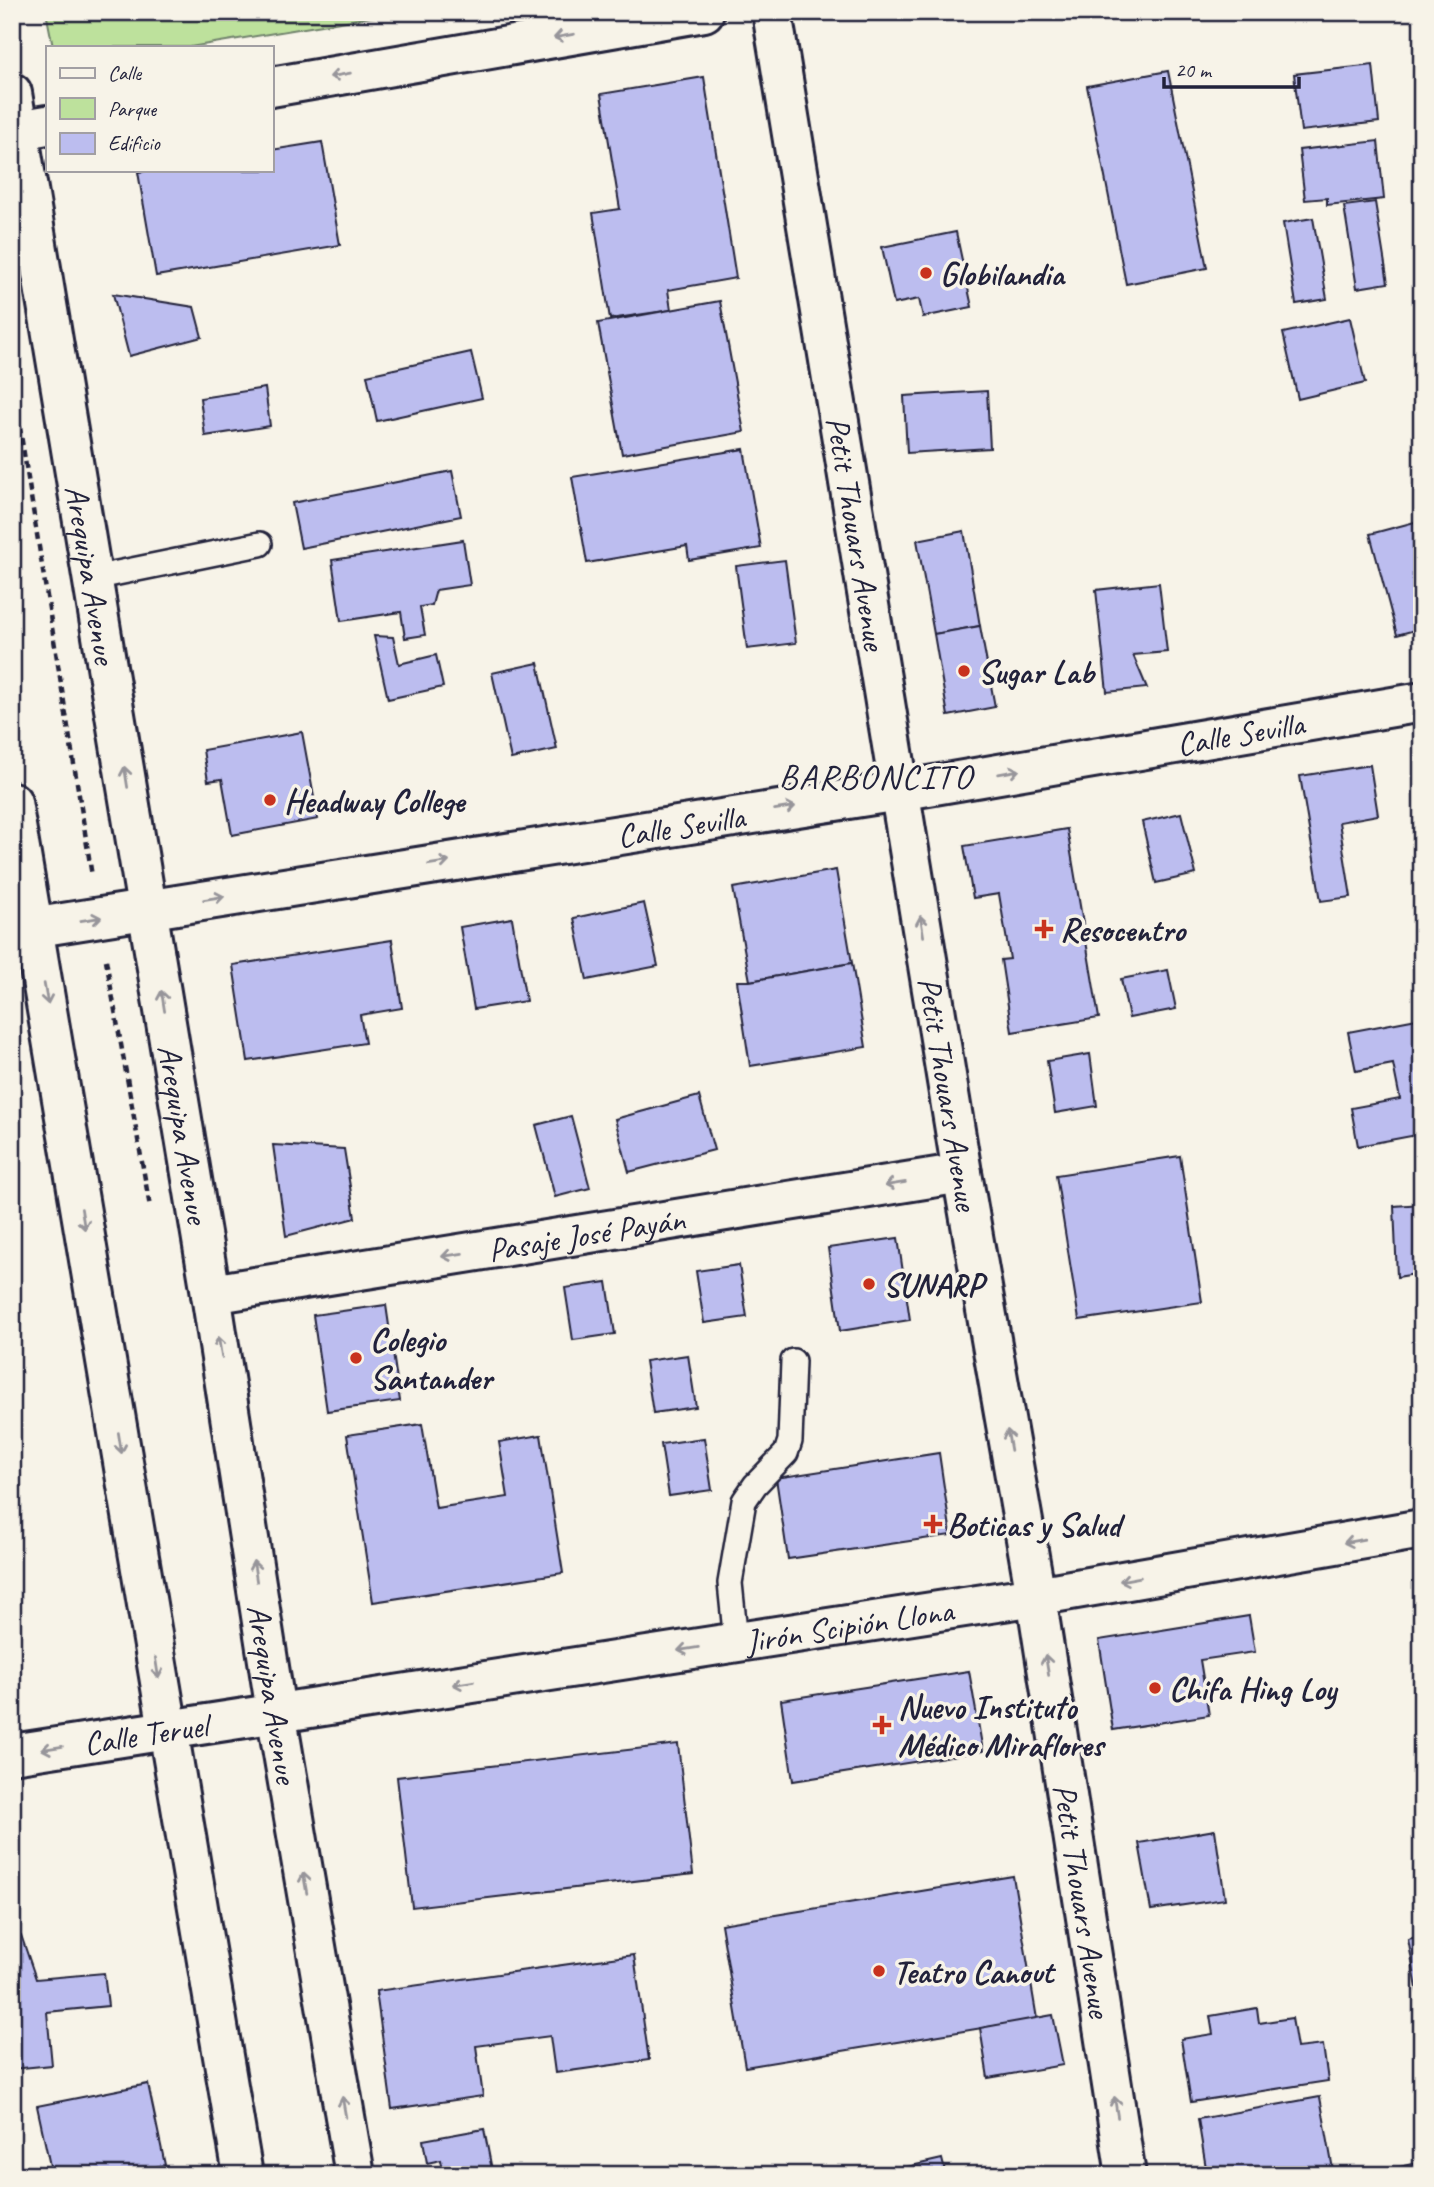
<svg xmlns="http://www.w3.org/2000/svg" width="1434" height="2187" font-family="Caveat,sans-serif">
<style>
.green{fill:#bde19c;stroke:#70826c;stroke-width:2}
.building{fill:#bcbdef;stroke:#22223b;stroke-width:2}
.lines{fill:none;stroke-linecap:round;stroke-linejoin:round}
.lane-casing{stroke:#22223b;stroke-width:28}
.street-casing{stroke:#22223b;stroke-width:44}
.secondary-casing{stroke:#22223b;stroke-width:44}
.path{stroke:#22223b;stroke-width:4.5;stroke-dasharray:7 5;stroke-linecap:butt}
.lane{stroke:#f7f3e8;stroke-width:23}
.street{stroke:#f7f3e8;stroke-width:38}
.secondary{stroke:#f7f3e8;stroke-width:38}
.oneway{stroke:#97959a}
.poi-dot{fill:#c8321e;stroke:#f7f3e8;stroke-width:2.5}
.labels{text-anchor:middle;stroke-width:7;stroke-linejoin:round;paint-order:stroke}
.poi-label{font-size:33px;font-weight:bold;fill:#22223b;stroke:#f7f3e8;text-anchor:start}
.street-label{font-size:33px;fill:#22223b;stroke:#f7f3e8}
.neighbourhood-label{font-size:35px;letter-spacing:2px;fill:#22223b;stroke:#f7f3e8}
</style>
<rect width="100%" height="100%" fill="#f7f3e8"/>
<filter id="ink" filterUnits="userSpaceOnUse"><feTurbulence type="fractalNoise" baseFrequency=".0143" numOctaves="2"/><feDisplacementMap in="SourceGraphic" scale="14" xChannelSelector="R" yChannelSelector="G"/><feConvolveMatrix kernelMatrix="1 2 1 2 8 2 1 2 1" color-interpolation-filters="sRGB"/></filter>
<g filter="url(#ink)">
<polygon class="green" points="46,12 400,12 190,47 53,47"/>
<g class="building">
<polygon points="1373,65 1379,122 1301,131 1294,74"/>
<polygon points="1168,71 1207,268 1126,284 1087,86"/>
<polygon points="704,77 736,278 668,290 671,310 610,319 593,213 620,209 601,94"/>
<polygon points="1378,141 1384,199 1327,205 1327,198 1305,200 1299,150"/>
<polygon points="322,142 340,245 156,276 138,172 154,170 271,170 271,150"/>
<polygon points="1375,202 1388,283 1357,288 1344,206"/>
<polygon points="1313,218 1327,299 1296,304 1283,223"/>
<polygon points="956,232 972,307 923,317 919,299 894,304 882,247"/>
<polygon points="113,294 194,307 202,337 129,356"/>
<polygon points="720,301 744,432 622,454 598,323"/>
<polygon points="1350,318 1365,383 1298,399 1283,333"/>
<polygon points="471,352 482,398 377,421 367,375"/>
<polygon points="265,388 270,426 205,436 200,398"/>
<polygon points="987,391 990,448 907,453 904,396"/>
<polygon points="744,449 761,548 689,560 687,546 587,563 572,477"/>
<polygon points="452,471 461,516 301,548 292,503"/>
<polygon points="1422,520 1422,628 1397,635 1370,534"/>
<polygon points="964,531 980,626 934,634 917,540"/>
<polygon points="463,540 470,585 436,590 432,605 420,607 425,635 405,638 401,612 341,621 332,560"/>
<polygon points="785,560 796,643 747,649 736,566"/>
<polygon points="1159,583 1167,652 1133,655 1147,688 1107,692 1096,590"/>
<polygon points="980,626 995,707 948,716 934,634"/>
<polygon points="374,636 393,637 399,664 436,655 443,687 388,699"/>
<polygon points="538,663 557,749 511,759 492,673"/>
<polygon points="302,732 318,819 232,835 222,779 208,781 203,750"/>
<polygon points="1370,765 1378,815 1339,822 1351,897 1321,901 1300,776"/>
<polygon points="1181,813 1196,874 1156,883 1142,822"/>
<polygon points="1067,829 1099,1018 1012,1032 1001,960 1010,959 999,894 973,898 964,846"/>
<polygon points="836,870 852,963 750,981 733,888"/>
<polygon points="644,903 658,966 587,980 574,918"/>
<polygon points="512,918 526,1001 474,1009 460,927"/>
<polygon points="392,940 402,1008 360,1015 365,1043 248,1061 233,965"/>
<polygon points="852,963 866,1047 750,1066 737,981 750,981"/>
<polygon points="1168,970 1176,1009 1129,1018 1121,979"/>
<polygon points="1422,1018 1422,1134 1358,1146 1351,1108 1400,1099 1393,1064 1356,1071 1348,1032"/>
<polygon points="1090,1054 1097,1106 1055,1113 1047,1061"/>
<polygon points="699,1096 714,1150 629,1172 615,1119"/>
<polygon points="571,1116 590,1188 555,1197 536,1125"/>
<polygon points="273,1145 344,1149 355,1218 286,1236"/>
<polygon points="1180,1156 1202,1302 1079,1320 1056,1175"/>
<polygon points="1422,1204 1422,1273 1397,1277 1394,1206"/>
<polygon points="898,1238 910,1320 840,1331 828,1248"/>
<polygon points="739,1265 747,1317 704,1323 696,1271"/>
<polygon points="607,1282 615,1334 573,1340 565,1288"/>
<polygon points="386,1305 400,1401 327,1411 313,1315"/>
<polygon points="688,1355 696,1407 653,1413 645,1361"/>
<polygon points="422,1424 436,1508 508,1497 499,1442 541,1435 563,1573 373,1602 347,1435"/>
<polygon points="704,1438 712,1490 669,1496 661,1444"/>
<polygon points="939,1453 951,1535 788,1559 776,1478"/>
<polygon points="1249,1616 1255,1652 1200,1660 1209,1715 1113,1730 1099,1640"/>
<polygon points="969,1671 983,1751 793,1781 781,1700"/>
<polygon points="678,1744 693,1874 412,1907 397,1777"/>
<polygon points="1215,1830 1225,1899 1151,1910 1139,1843"/>
<polygon points="1013,1876 1037,2019 745,2067 721,1924"/>
<polygon points="21,1935 36,1979 104,1973 108,2006 47,2012 52,2065 12,2069 12,1936"/>
<polygon points="1422,1936 1422,2016 1408,1939"/>
<polygon points="634,1955 649,2060 555,2073 550,2036 476,2046 483,2096 392,2109 376,1991"/>
<polygon points="1257,2008 1259,2023 1292,2018 1297,2048 1323,2045 1328,2081 1191,2102 1181,2039 1213,2034 1210,2016"/>
<polygon points="1053,2015 1063,2065 988,2078 980,2028"/>
<polygon points="148,2084 165,2165 116,2175 52,2175 37,2106"/>
<polygon points="1320,2097 1334,2175 1203,2175 1207,2174 1198,2119"/>
<polygon points="484,2129 493,2175 444,2175 441,2160 427,2163 423,2140"/>
<polygon points="942,2159 946,2175 872,2175"/>
<polygon points="1422,2162 1422,2175 1364,2175"/>
</g>
<g class="lines">
<defs>
<g id="lane">
<polyline points="93,578 260,544"/>
<polyline points="736,1642 730,1583 744,1501 755,1485 786,1453 790,1441 793,1361"/>
</g>
<g id="street">
<polyline points="271,87 704,12"/>
<polyline points="18,130 47,125"/>
<path id="s1" d="M12 931 899 791 1422 702"/>
<path id="s2" d="M211 1294 962 1173"/>
<path id="s3" d="M12 1754 1036 1596 1422 1529"/>
</g>
<g id="secondary">
<path id="s4" d="M772 12 962 1173 1036 1596 1126 2175"/>
<path id="s5" d="M12 93 211 1294 276 1712 355 2175"/>
<polyline points="12,802 243,2175"/>
</g>
</defs>
<use href="#lane" class="lane-casing"/>
<use href="#street" class="street-casing"/>
<use href="#secondary" class="secondary-casing"/>
<g class="path">
<polyline points="12,379 92,876"/>
<polyline points="106,960 150,1207"/>
</g>
<use href="#lane" class="lane"/>
<use href="#street" class="street"/>
<use href="#secondary" class="secondary"/>
</g>
<defs><path id="oneway-shaft" d="M-6 0H5M1.5-3L5.5 0L1.5 3" fill="none" stroke-width="1.6" stroke-linecap="round" stroke-linejoin="round" transform="scale(1.75)"/></defs>
<g class="oneway">
<use href="#oneway-shaft" transform="translate(564 36) rotate(170)"/>
<use href="#oneway-shaft" transform="translate(340 75) rotate(170)"/>
<use href="#oneway-shaft" transform="translate(1009 772) rotate(-10)"/>
<use href="#oneway-shaft" transform="translate(126 777) rotate(-99)"/>
<use href="#oneway-shaft" transform="translate(785 808) rotate(-9)"/>
<use href="#oneway-shaft" transform="translate(439 863) rotate(-9)"/>
<use href="#oneway-shaft" transform="translate(214 898) rotate(-9)"/>
<use href="#oneway-shaft" transform="translate(91 919) rotate(-9)"/>
<use href="#oneway-shaft" transform="translate(922 926) rotate(-99)"/>
<use href="#oneway-shaft" transform="translate(46 994) rotate(80)"/>
<use href="#oneway-shaft" transform="translate(163 1001) rotate(-99)"/>
<use href="#oneway-shaft" transform="translate(895 1184) rotate(171)"/>
<use href="#oneway-shaft" transform="translate(83 1219) rotate(81)"/>
<use href="#oneway-shaft" transform="translate(452 1255) rotate(171)"/>
<use href="#oneway-shaft" transform="translate(220 1347) rotate(-99)"/>
<use href="#oneway-shaft" transform="translate(1009 1440) rotate(-100)"/>
<use href="#oneway-shaft" transform="translate(120 1443) rotate(81)"/>
<use href="#oneway-shaft" transform="translate(1354 1541) rotate(170)"/>
<use href="#oneway-shaft" transform="translate(255 1571) rotate(-99)"/>
<use href="#oneway-shaft" transform="translate(1130 1579) rotate(170)"/>
<use href="#oneway-shaft" transform="translate(688 1649) rotate(171)"/>
<use href="#oneway-shaft" transform="translate(1047 1665) rotate(-99)"/>
<use href="#oneway-shaft" transform="translate(157 1668) rotate(81)"/>
<use href="#oneway-shaft" transform="translate(463 1683) rotate(171)"/>
<use href="#oneway-shaft" transform="translate(52 1748) rotate(171)"/>
<use href="#oneway-shaft" transform="translate(305 1883) rotate(-100)"/>
<use href="#oneway-shaft" transform="translate(344 2107) rotate(-100)"/>
<use href="#oneway-shaft" transform="translate(1116 2107) rotate(-99)"/>
</g>
</g>
<g class="poi-dot">
<circle cx="926" cy="273" r="7"/>
<circle cx="964" cy="671" r="7"/>
<circle cx="270" cy="800" r="7"/>
<path d="M1040.5 918.5h7v7h7v7h-7v7h-7v-7h-7v-7h7z"/>
<circle cx="869" cy="1284" r="7"/>
<circle cx="356" cy="1358" r="7"/>
<path d="M929.5 1513.5h7v7h7v7h-7v7h-7v-7h-7v-7h7z"/>
<circle cx="1155" cy="1688" r="7"/>
<path d="M878.5 1714.5h7v7h7v7h-7v7h-7v-7h-7v-7h7z"/>
<circle cx="879" cy="1971" r="7"/>
</g>
<g class="labels">
<g class="poi-label">
<text x="940" y="285">Globilandia</text>
<text x="978" y="683">Sugar Lab</text>
<text x="284" y="812">Headway College</text>
<text x="1060" y="941">Resocentro</text>
<text x="883" y="1296">SUNARP</text>
<text x="370" y="1351">Colegio<tspan x="370" dy="38">Santander</tspan></text>
<text x="947" y="1536">Boticas y Salud</text>
<text x="1169" y="1700">Chifa Hing Loy</text>
<text x="898" y="1718">Nuevo Instituto<tspan x="898" dy="38">Médico Miraflores</tspan></text>
<text x="893" y="1983">Teatro Canout</text>
</g>
<g class="street-label">
<text dy="12" stroke="none"><textPath href="#s4" startOffset="528">Petit Thouars Avenue</textPath></text>
<text dy="12" stroke="none"><textPath href="#s5" startOffset="488">Arequipa Avenue</textPath></text>
<text dy="12" stroke="none"><textPath href="#s1" startOffset="1244">Calle Sevilla</textPath></text>
<text dy="12" stroke="none"><textPath href="#s1" startOffset="677">Calle Sevilla</textPath></text>
<text dy="12" stroke="none"><textPath href="#s4" startOffset="1096">Petit Thouars Avenue</textPath></text>
<text dy="12" stroke="none"><textPath href="#s5" startOffset="1055">Arequipa Avenue</textPath></text>
<text dy="12" stroke="none"><textPath href="#s2" startOffset="380">Pasaje José Payán</textPath></text>
<text dy="12" stroke="none"><textPath href="#s3" startOffset="847">Jirón Scipión Llona</textPath></text>
<text dy="12" stroke="none"><textPath href="#s5" startOffset="1622">Arequipa Avenue</textPath></text>
<text dy="12" stroke="none"><textPath href="#s3" startOffset="135">Calle Teruel</textPath></text>
<text dy="12" stroke="none"><textPath href="#s4" startOffset="1914">Petit Thouars Avenue</textPath></text>
</g>
<g class="neighbourhood-label">
<text x="876" y="788">BARBONCITO</text>
</g>
</g>
<rect width="1434" height="2187" fill="none" stroke="#f7f3e8" stroke-width="42"/>
<rect x="21" y="21" width="1392" height="2145" fill="none" stroke="#22223b" stroke-width="2.5" filter="url(#ink)"/>
<rect x="46" y="46" width="228" height="126" fill="#f7f3e8" stroke="#a29fa3" stroke-width="2"/>
<rect x="60" y="68" width="35" height="10" fill="#f7f3e8" stroke="#a29fa3" stroke-width="2"/>
<text x="108" y="80" font-size="21" fill="#22223b">Calle</text>
<rect x="60" y="98" width="35" height="21" fill="#bde19c" stroke="#a29fa3" stroke-width="2"/>
<text x="108" y="116" font-size="21" fill="#22223b">Parque</text>
<rect x="60" y="133" width="35" height="21" fill="#bcbdef" stroke="#a29fa3" stroke-width="2"/>
<text x="108" y="150" font-size="21" fill="#22223b">Edificio</text>
<path d="M1164 77v10h135v-10" fill="none" stroke="#22223b" stroke-width="3.5"/>
<text x="1175" y="77" font-size="21" fill="#22223b" stroke="#f7f3e8" stroke-width="5" paint-order="stroke">20 m</text>
</svg>
